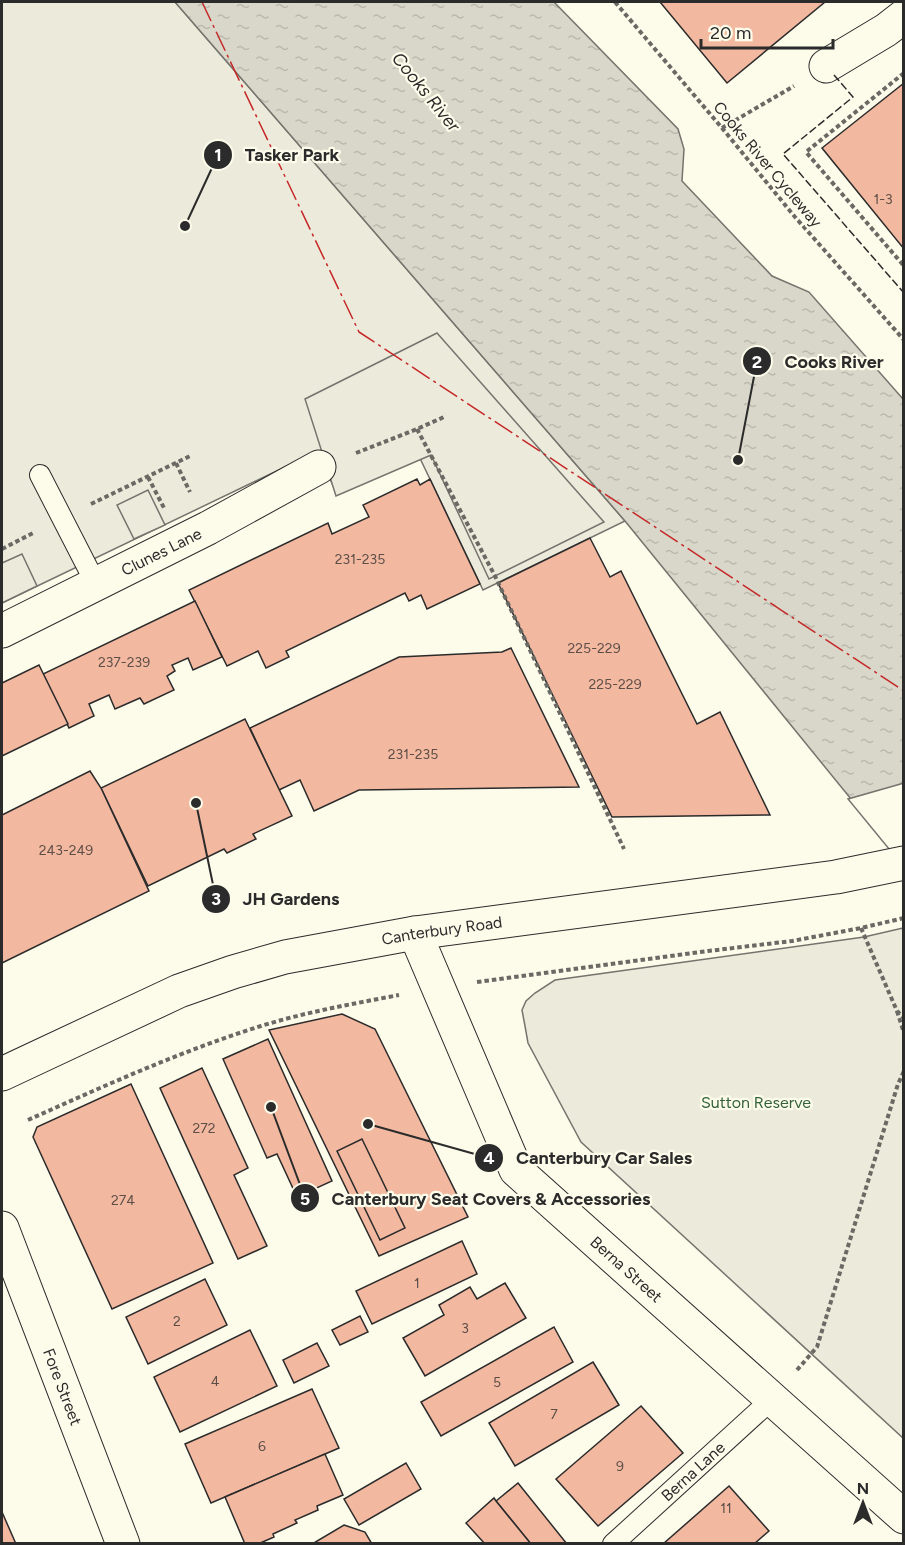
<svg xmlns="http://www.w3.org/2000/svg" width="905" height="1545" font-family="Figtree,sans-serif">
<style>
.green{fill:#ecebdb;stroke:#74746e;stroke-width:1.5}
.parking{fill:#eceadb;stroke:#74746e;stroke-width:1.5}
.water{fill:url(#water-ripples);stroke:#74746e;stroke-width:1.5}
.pier{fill:#fdfbea;stroke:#74746e;stroke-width:1.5}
.building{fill:#f2b8a0;stroke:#2b2b2b;stroke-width:1.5}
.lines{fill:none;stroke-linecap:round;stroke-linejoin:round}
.lane-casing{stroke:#2b2b2b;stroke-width:22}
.street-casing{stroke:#2b2b2b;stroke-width:35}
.secondary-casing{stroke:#2b2b2b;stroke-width:35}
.highway-casing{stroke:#2b2b2b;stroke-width:35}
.path{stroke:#6a6964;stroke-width:4;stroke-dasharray:4.5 3;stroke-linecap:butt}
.lane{stroke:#fdfbea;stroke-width:20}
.street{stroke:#fdfbea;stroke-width:33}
.secondary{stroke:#fdfbea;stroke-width:33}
.highway{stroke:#fdfbea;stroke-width:33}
.fence{stroke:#2b2b2b;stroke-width:1.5;stroke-dasharray:8 3;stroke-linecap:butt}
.power{stroke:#c62828;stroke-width:1.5;stroke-dasharray:21 4.5 3 4.5;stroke-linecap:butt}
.labels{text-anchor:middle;stroke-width:4.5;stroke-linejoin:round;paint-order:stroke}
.number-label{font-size:14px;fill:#5d4e48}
.street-label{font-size:16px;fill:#2b2b2b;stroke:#fdfbea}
.park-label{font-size:16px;fill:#34623c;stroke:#fdfbea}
.water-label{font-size:18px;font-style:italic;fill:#2b2b2b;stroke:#fdfbea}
.leader{fill:none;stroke:#2b2b2b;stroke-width:2}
.callout-dot{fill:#2b2b2b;stroke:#fdfbea;stroke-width:2}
.mark-label{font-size:18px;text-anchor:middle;font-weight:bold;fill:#fff}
.callout-label{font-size:18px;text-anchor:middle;font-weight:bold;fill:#2b2b2b;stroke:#fdfbea;stroke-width:4.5;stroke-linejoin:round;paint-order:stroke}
</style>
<defs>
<pattern id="water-ripples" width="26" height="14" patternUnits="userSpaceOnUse" patternTransform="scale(1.5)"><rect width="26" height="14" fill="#d8d7c9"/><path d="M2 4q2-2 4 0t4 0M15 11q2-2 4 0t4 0" fill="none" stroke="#bab9ad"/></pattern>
</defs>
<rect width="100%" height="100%" fill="#fdfbea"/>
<g class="green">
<polygon points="2,2 175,2 625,521 483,590 416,450 334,487 316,452 2,603"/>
<polygon points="903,928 904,928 903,1438 581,1142 528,1043 525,1026 522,1010 526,1001 535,993 555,980 864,937"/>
</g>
<g class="parking">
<polygon points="437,333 604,522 489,579 431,455 336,496 305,399"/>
<polygon points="148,490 165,525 134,539 117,505"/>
<polygon points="22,554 37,586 2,603 2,563"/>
</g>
<polygon class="water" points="175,2 554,2 678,129 684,149 682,181 772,276 809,292 903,399 903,863 625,521"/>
<polygon class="pier" points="904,783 903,866 848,799"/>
<g class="building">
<polygon points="660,2 825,2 727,83"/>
<polygon points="904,83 904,249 822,148"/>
<polygon points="417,479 420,485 430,479 480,584 427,609 421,595 409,601 405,593 286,651 289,657 266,668 258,651 227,666 189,590 328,523 332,534 369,517 363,505"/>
<polygon points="590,538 610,577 621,571 697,724 720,712 770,815 612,817 498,583"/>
<polygon points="195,601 222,657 193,670 188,658 172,665 175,671 167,676 174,690 144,704 140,698 115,709 109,695 89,704 94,716 69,728 43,674"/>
<polygon points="511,648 579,787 359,790 314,811 300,780 279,790 250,728 399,657 502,652"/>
<polygon points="39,665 68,724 2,756 2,683"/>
<polygon points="245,719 292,816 253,834 256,839 227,853 224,849 148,886 101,788"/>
<polygon points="90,771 101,788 149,891 2,963 2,815"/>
<polygon points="342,1014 375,1029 468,1217 379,1256 269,1030"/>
<polygon points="268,1039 332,1181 297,1197 277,1154 267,1158 223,1059"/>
<polygon points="202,1068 248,1168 234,1175 267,1246 238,1259 160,1088"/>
<polygon points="131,1084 213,1263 112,1309 33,1137 37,1127"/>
<polygon points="362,1139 405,1228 380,1240 337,1151"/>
<polygon points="462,1241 477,1274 372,1324 356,1291"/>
<polygon points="205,1279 227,1325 148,1364 126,1317"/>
<polygon points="505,1283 526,1318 425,1376 403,1338 444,1315 439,1305 470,1287 477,1299"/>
<polygon points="360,1316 368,1332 340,1345 332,1330"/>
<polygon points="554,1327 573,1362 441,1436 421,1402"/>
<polygon points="250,1330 277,1386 180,1432 154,1377"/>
<polygon points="317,1343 329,1366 294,1383 283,1360"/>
<polygon points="593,1362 619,1405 515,1466 489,1423"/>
<polygon points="312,1389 339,1448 211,1503 185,1444"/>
<polygon points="641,1406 683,1453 598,1526 556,1479"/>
<polygon points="325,1454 343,1495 317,1506 318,1510 295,1520 297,1523 273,1534 274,1537 258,1544 245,1544 225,1497"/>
<polygon points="406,1463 421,1489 359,1525 344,1499"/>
<polygon points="518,1483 567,1544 531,1544 496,1501"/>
<polygon points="729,1486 769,1531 754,1544 663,1544"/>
<polygon points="494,1498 496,1501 531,1544 485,1544 466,1523"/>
<polygon points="2,1512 16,1544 2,1544"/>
<polygon points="344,1525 365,1532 372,1544 312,1544"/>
</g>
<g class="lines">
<defs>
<g id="lane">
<polyline points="40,475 96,584"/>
<path id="s1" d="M613 1544 772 1399"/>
</g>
<g id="street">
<polyline points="826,66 886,30 904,16"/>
<path id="s2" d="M2 631 208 528 319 467"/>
<path id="s3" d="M415 933 516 1170 904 1517"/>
</g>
<g id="secondary">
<path id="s4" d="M2 1228 123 1544"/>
</g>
<g id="highway">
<path id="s5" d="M2 1074 179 991 233 972 285 957 415 933 836 877 904 863"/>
</g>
</defs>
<use href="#lane" class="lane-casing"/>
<use href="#street" class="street-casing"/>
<use href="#secondary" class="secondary-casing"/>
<use href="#highway" class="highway-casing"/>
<g class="path">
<polyline points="615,2 722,128 795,217 904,340"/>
<polyline points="904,73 806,152 904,266"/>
<polyline points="722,128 794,86"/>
<polyline points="417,429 495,576 624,849"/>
<polyline points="356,453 417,429 444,417"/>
<polyline points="176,463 190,492"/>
<polyline points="148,477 164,508"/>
<polyline points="91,504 190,456"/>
<polyline points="2,549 33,533"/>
<polyline points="861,928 897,1011 904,1018"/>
<polyline points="477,982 708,951 792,941 861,928 904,918"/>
<polyline points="897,1011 904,1033"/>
<path d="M28 1120C104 1086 181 1051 261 1026 306 1012 352 1004 399 995"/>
<polyline points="797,1370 817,1347 898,1084 904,1071"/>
</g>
<use href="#lane" class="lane"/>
<use href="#street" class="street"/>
<use href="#secondary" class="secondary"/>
<use href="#highway" class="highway"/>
<polyline class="fence" points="834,75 853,97 783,154 904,293"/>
<polyline class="power" points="202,2 359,332 904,691"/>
</g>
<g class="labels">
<g class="number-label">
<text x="883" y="204">1-3</text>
<text x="360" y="564">231-235</text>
<text x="594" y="653">225-229</text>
<text x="124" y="667">237-239</text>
<text x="615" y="689">225-229</text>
<text x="413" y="759">231-235</text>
<text x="66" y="855">243-249</text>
<text x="204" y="1133">272</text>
<text x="123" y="1205">274</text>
<text x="417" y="1288">1</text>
<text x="177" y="1326">2</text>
<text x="465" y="1333">3</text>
<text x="215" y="1386">4</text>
<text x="497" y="1387">5</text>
<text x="554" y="1419">7</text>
<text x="262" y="1451">6</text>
<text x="620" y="1471">9</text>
<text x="726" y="1513">11</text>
</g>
<g class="street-label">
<text transform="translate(768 164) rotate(50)" y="6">Cooks River Cycleway</text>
<text dy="6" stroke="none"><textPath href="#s2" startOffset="178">Clunes Lane</textPath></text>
<text dy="6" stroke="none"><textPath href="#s5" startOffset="466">Canterbury Road</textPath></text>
<text dy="6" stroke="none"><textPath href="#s3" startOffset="406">Berna Street</textPath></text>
<text dy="6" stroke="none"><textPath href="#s4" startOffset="170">Fore Street</textPath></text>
<text dy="6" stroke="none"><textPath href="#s1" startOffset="108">Berna Lane</textPath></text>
</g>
<g class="park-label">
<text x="756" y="1108">Sutton Reserve</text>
</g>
<g class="water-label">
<text transform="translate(426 92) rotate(51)" y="6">Cooks River</text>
</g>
</g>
<path class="leader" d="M185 226L218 155M738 460L757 361M196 803L216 899M368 1124L489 1158M271 1107L305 1198"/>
<g class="callout-dot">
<circle cx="185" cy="226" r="6"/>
<circle cx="738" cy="460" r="6"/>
<circle cx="196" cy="803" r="6"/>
<circle cx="368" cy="1124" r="6"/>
<circle cx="271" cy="1107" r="6"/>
<circle cx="218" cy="155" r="15"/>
<circle cx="757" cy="361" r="15"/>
<circle cx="216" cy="899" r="15"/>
<circle cx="489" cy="1158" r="15"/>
<circle cx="305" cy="1198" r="15"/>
</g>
<g class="mark-label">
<text x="218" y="161">1</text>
<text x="757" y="368">2</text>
<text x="216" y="905">3</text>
<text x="489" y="1164">4</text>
<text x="305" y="1205">5</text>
</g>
<g class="callout-label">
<text x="292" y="161">Tasker Park</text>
<text x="834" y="368">Cooks River</text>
<text x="291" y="905">JH Gardens</text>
<text x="604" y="1164">Canterbury Car Sales</text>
<text x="491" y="1205">Canterbury Seat Covers &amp; Accessories</text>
</g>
<rect width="905" height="1545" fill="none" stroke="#2b2b2b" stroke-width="6"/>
<g transform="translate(863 1503)" stroke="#fdfbea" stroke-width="4.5" paint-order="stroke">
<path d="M0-4.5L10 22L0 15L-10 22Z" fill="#2b2b2b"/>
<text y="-9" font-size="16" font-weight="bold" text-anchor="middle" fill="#2b2b2b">N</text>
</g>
<path d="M701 39v9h132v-9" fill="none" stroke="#2b2b2b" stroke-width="3"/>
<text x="710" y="39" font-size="18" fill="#2b2b2b" stroke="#fdfbea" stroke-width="4.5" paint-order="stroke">20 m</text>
</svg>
